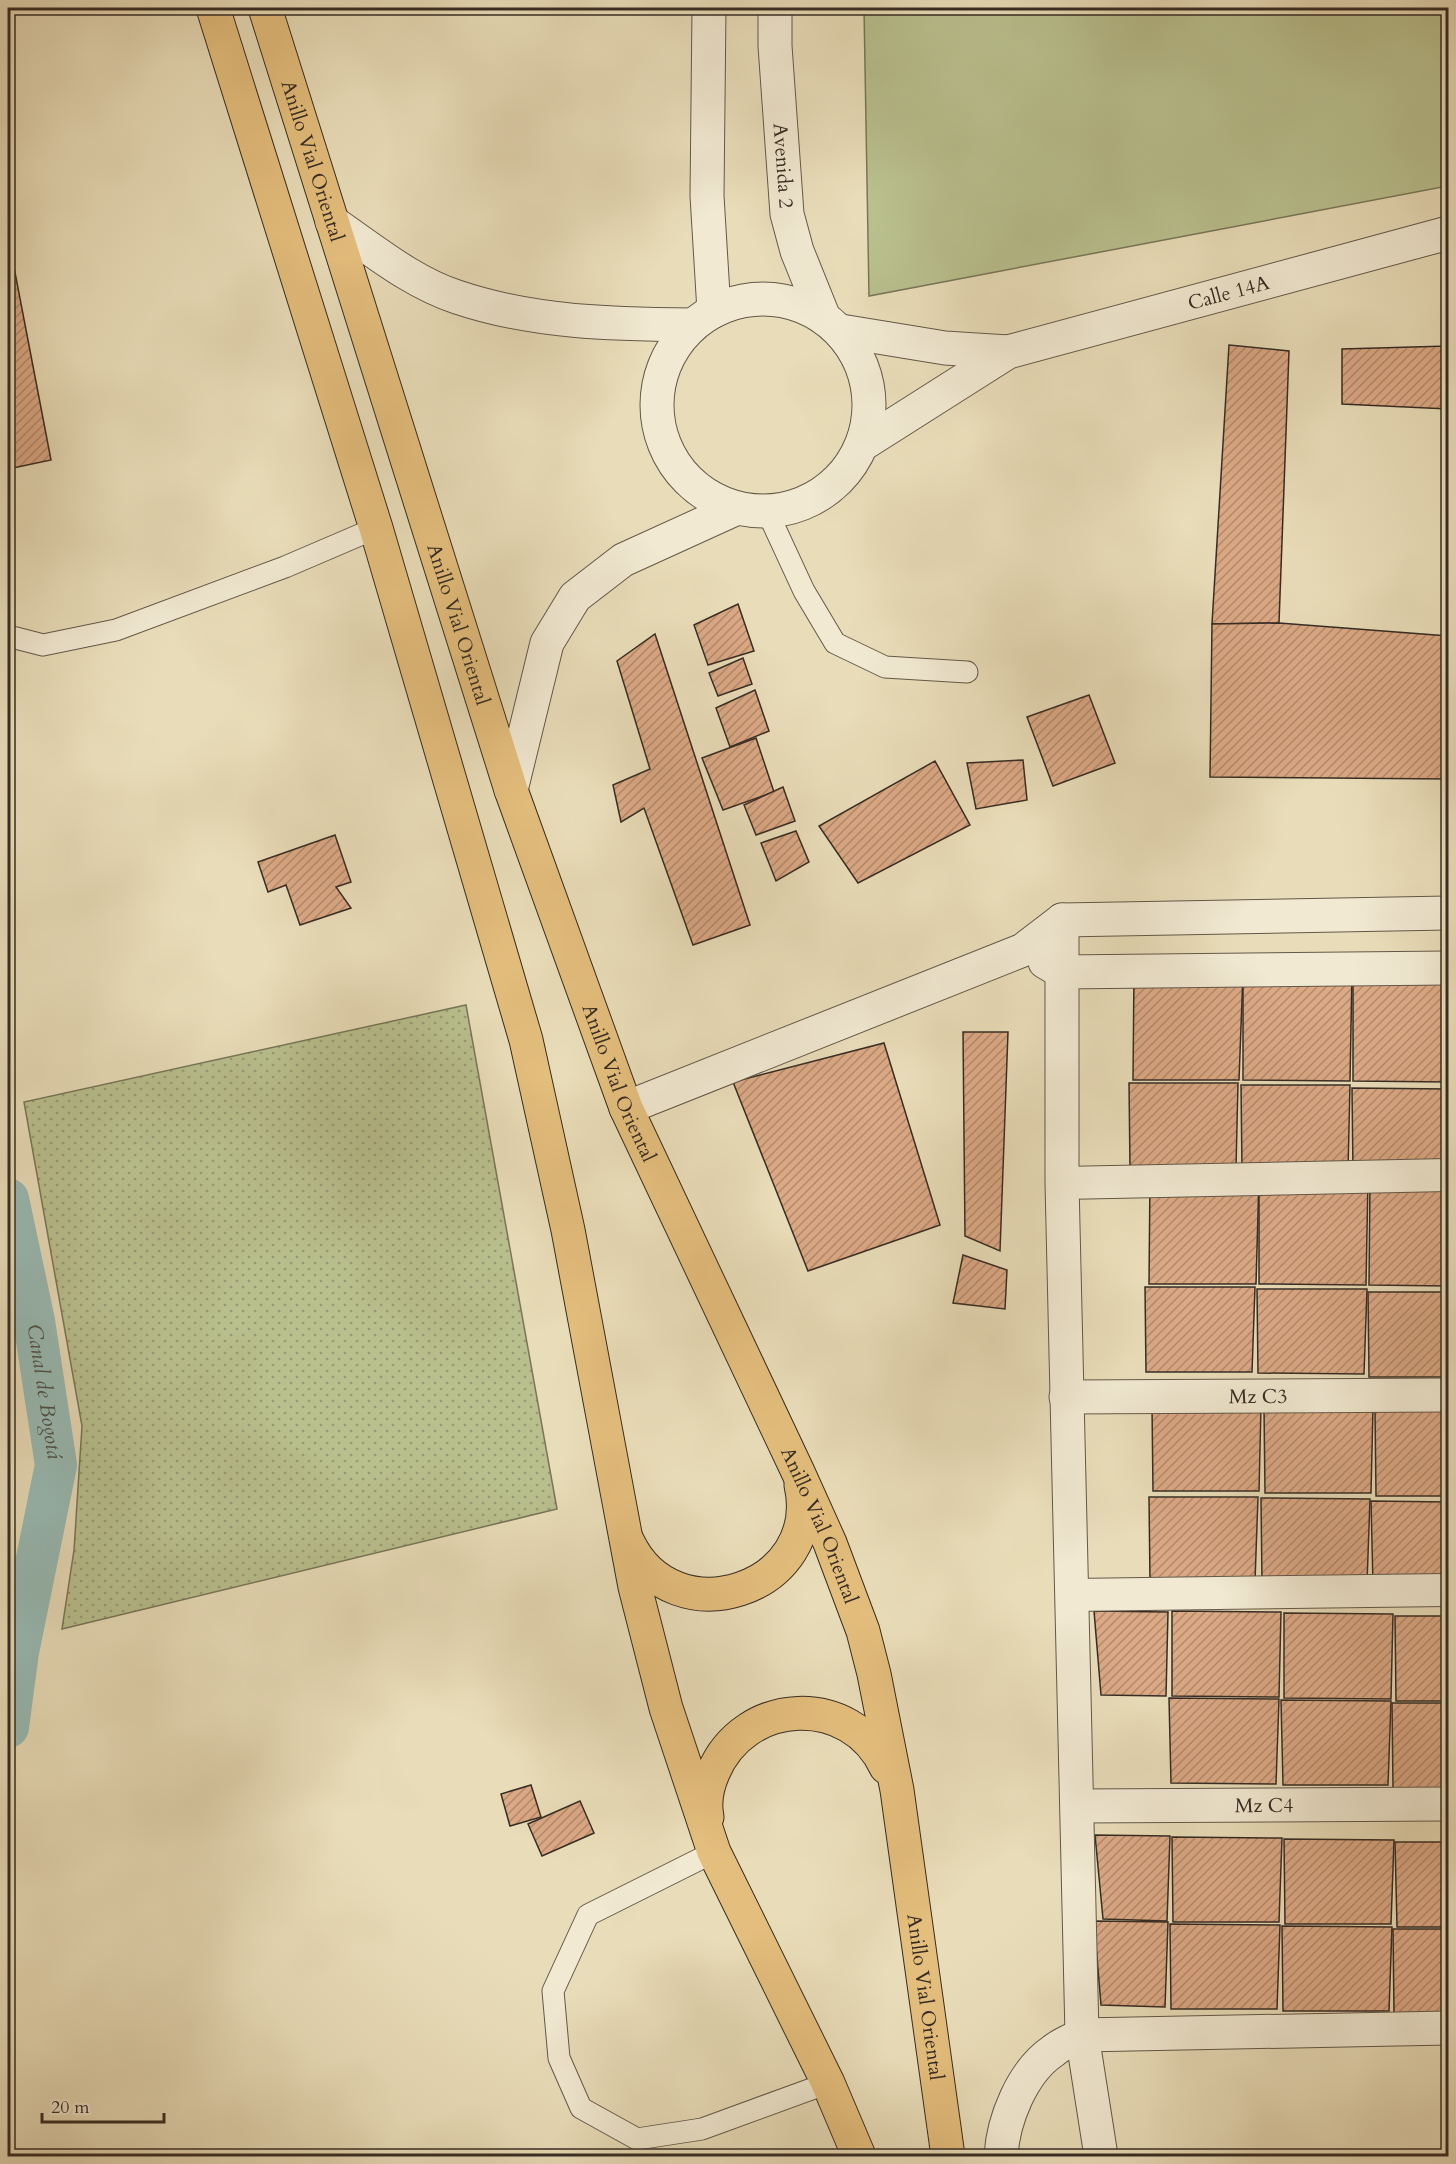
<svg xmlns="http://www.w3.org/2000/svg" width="1456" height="2164" font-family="Cardo,serif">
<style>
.grass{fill:url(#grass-dots);stroke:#787659;stroke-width:1.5}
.green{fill:#b9c08e;stroke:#787659;stroke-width:1.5}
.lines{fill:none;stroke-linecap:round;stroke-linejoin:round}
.canal{stroke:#98bbb4;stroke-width:42}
.building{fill:url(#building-hatch);stroke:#362c24;stroke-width:1.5}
.service-casing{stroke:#635849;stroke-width:23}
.pedestrian-casing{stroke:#635849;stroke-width:34}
.minor-casing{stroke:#635849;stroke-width:35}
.tertiary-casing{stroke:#635849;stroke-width:35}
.trunk-casing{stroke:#362c24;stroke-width:35}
.service{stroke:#f1e9d2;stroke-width:21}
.pedestrian{stroke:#f1e9d2;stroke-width:32}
.minor{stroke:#f1e9d2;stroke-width:33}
.tertiary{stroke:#f1e9d2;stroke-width:33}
.trunk{stroke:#e4be7c;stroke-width:33}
.labels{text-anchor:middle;stroke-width:4.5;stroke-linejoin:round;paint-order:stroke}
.street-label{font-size:20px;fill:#362c24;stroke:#f1e9d2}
.water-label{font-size:21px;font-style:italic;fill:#4e5048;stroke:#f1e9d2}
</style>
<defs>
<pattern id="grass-dots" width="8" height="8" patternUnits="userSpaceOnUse" patternTransform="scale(1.5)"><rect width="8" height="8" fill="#b9c08e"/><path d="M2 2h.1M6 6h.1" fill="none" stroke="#979c74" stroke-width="1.8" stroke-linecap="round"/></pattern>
<pattern id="building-hatch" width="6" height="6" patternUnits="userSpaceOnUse" patternTransform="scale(1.5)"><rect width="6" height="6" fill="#dca985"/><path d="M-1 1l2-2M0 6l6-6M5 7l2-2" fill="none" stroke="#b38a6d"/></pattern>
</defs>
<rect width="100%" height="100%" fill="#e9ddb9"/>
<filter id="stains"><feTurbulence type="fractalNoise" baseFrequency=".00333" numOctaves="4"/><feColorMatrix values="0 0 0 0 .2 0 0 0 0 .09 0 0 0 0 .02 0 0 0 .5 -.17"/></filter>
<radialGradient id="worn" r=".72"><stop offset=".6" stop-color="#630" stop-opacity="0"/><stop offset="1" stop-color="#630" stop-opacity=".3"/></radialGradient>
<polygon class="grass" points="466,1005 557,1509 62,1629 74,1550 82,1426 24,1102"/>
<polygon class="green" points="864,8 1448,8 1448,186 869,296"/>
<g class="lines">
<path class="canal" id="s1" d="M8 1199 34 1321 56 1465 18 1652 8 1727"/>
</g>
<g class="building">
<polygon points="8,236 51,460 8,469"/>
<polygon points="1229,345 1289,351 1279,623 1212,624"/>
<polygon points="1448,346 1448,409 1342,404 1342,349"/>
<polygon points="738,604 754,651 708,665 694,625"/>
<polygon points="1279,623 1448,636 1448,779 1210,777 1212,624"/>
<polygon points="655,634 750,925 693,945 644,808 621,822 613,785 650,769 617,661"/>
<polygon points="743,658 752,684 718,696 709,673"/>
<polygon points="755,690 769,731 730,747 716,708"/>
<polygon points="1089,695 1115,763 1053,786 1027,717"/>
<polygon points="756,738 774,792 723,810 702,758"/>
<polygon points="1023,760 1027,800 976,809 967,763"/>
<polygon points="935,761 970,825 858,883 819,826"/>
<polygon points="783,787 795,821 756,835 744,805"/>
<polygon points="796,831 809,862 776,881 761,843"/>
<polygon points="335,835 351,882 336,887 351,908 300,925 286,885 268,892 258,862"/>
<polygon points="1134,973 1243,974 1239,1080 1133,1080"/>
<polygon points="1243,973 1352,974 1350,1081 1243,1080"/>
<polygon points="1353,975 1448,975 1448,1082 1353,1081"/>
<polygon points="963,1032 1008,1032 1000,1251 965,1236"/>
<polygon points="884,1043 940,1225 808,1271 733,1082"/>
<polygon points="1129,1083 1238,1083 1236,1168 1130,1168"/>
<polygon points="1241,1085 1350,1085 1348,1170 1242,1170"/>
<polygon points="1352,1088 1448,1089 1448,1173 1353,1173"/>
<polygon points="1150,1177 1259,1178 1256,1284 1149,1284"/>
<polygon points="1259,1177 1368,1178 1366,1285 1259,1284"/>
<polygon points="1370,1179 1448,1179 1448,1286 1369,1285"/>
<polygon points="963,1255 1007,1270 1005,1309 953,1303"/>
<polygon points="1145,1287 1255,1287 1252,1372 1146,1372"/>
<polygon points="1257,1289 1367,1289 1364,1374 1258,1373"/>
<polygon points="1368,1292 1448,1292 1448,1377 1369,1377"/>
<polygon points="1152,1406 1261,1407 1259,1491 1153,1491"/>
<polygon points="1264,1408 1373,1408 1371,1493 1265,1493"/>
<polygon points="1375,1411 1448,1411 1448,1496 1376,1496"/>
<polygon points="1149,1497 1258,1497 1255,1581 1150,1582"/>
<polygon points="1261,1498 1370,1499 1367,1583 1262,1583"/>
<polygon points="1371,1501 1448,1502 1448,1586 1373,1586"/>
<polygon points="1094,1611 1168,1612 1166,1696 1101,1695"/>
<polygon points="1172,1611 1281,1612 1279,1697 1172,1696"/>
<polygon points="1284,1613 1393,1614 1391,1699 1284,1698"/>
<polygon points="1395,1616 1448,1616 1448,1701 1396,1701"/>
<polygon points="1169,1698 1279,1699 1276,1784 1171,1783"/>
<polygon points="1281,1700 1391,1701 1388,1785 1283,1785"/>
<polygon points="1392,1703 1448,1703 1448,1788 1393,1788"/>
<polygon points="531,1785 541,1817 510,1826 501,1794"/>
<polygon points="580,1801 594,1833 542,1856 528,1824"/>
<polygon points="1095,1835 1170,1836 1167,1921 1103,1919"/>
<polygon points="1172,1837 1282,1838 1279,1922 1173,1922"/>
<polygon points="1284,1839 1394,1840 1391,1924 1285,1924"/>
<polygon points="1395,1842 1448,1842 1448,1927 1397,1927"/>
<polygon points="1094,1921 1168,1922 1165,2007 1101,2005"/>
<polygon points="1170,1924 1280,1925 1277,2009 1171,2009"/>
<polygon points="1282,1926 1392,1927 1389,2011 1283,2011"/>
<polygon points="1393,1929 1448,1929 1448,2014 1394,2014"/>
</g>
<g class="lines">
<defs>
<g id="service">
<polyline points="767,511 804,591 835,643 885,667 967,672"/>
<polyline points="8,636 43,645 116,630 285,567 376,528"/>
<polyline points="714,1852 588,1915 553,1991 559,2058 581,2108 637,2139 702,2129 828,2083"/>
</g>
<g id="pedestrian">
<polyline points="1062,1183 1448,1175"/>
<polyline points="1072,1595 1448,1590"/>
</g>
<g id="minor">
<polyline points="841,331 945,348 1008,352"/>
<path id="s2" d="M863 444 1008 352 1448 233"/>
<polyline points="1062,920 1062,1183 1082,2035 1101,2156"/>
<polyline points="1045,962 1062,972 1448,968"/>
<polyline points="626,1108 1023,950 1062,920 1448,913"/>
<path id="s3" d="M1066 1397 1448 1395"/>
<path id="s4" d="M1078 1806 1448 1804"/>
<path d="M1001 2156C1003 2120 1022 2072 1053 2051 1061 2044 1072 2040 1082 2035L1448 2028"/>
</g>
<g id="tertiary">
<polyline points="709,8 707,196 714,311"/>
<path id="s5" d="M775 8V46L787 214 797 251 824 318"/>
<path d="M332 222C372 249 411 282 457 297 534 323 613 324 693 325"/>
<circle cx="763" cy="405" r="106"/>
<polyline points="511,790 547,643 575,597 623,560 735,509"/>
</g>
<g id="trunk">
<polyline points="213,8 376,528 526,1040 568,1230 635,1587 666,1708 714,1852 828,2083 859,2156"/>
<path id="s6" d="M265 8 511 790 626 1108 798 1472 830 1543 863 1631 874 1674 897 1790 948 2156"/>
<path d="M628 1542C674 1639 824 1589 801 1485"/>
<path d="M707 1817C704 1802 707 1787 713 1773 744 1697 851 1692 886 1767"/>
</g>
</defs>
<use href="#service" class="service-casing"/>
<use href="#pedestrian" class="pedestrian-casing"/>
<use href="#minor" class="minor-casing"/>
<use href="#tertiary" class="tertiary-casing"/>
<use href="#trunk" class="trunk-casing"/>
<use href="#service" class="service"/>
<use href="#pedestrian" class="pedestrian"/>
<use href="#minor" class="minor"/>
<use href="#tertiary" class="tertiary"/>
<use href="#trunk" class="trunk"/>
</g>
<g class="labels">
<g class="street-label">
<text dy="7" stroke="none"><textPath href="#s6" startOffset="160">Anillo Vial Oriental</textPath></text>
<text dy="7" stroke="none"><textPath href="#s5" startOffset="158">Avenida 2</textPath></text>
<text dy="7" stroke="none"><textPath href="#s2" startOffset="400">Calle 14A</textPath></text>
<text dy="7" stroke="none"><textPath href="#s6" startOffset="646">Anillo Vial Oriental</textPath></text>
<text dy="7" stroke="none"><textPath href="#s6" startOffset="1132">Anillo Vial Oriental</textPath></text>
<text dy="7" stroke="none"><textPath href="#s3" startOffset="192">Mz C3</textPath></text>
<text dy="7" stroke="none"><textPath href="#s6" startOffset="1618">Anillo Vial Oriental</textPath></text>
<text dy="7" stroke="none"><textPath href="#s4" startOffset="186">Mz C4</textPath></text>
<text dy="7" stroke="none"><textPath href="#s6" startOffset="2104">Anillo Vial Oriental</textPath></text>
</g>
<g class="water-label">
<text dy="7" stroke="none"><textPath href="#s1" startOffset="196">Canal de Bogotá</textPath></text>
</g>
</g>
<rect width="1456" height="2164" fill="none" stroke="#e9ddb9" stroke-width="30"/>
<rect x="9" y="9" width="1438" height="2146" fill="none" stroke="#362c24" stroke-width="3"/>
<rect x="15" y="15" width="1426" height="2134" fill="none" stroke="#362c24" stroke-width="1.5"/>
<path d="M42 2113v9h122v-9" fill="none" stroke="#362c24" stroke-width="3"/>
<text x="51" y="2113" font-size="18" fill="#362c24" stroke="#f1e9d2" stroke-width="4.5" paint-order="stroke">20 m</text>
<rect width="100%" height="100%" filter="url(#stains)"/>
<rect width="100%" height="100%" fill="url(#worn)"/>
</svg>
